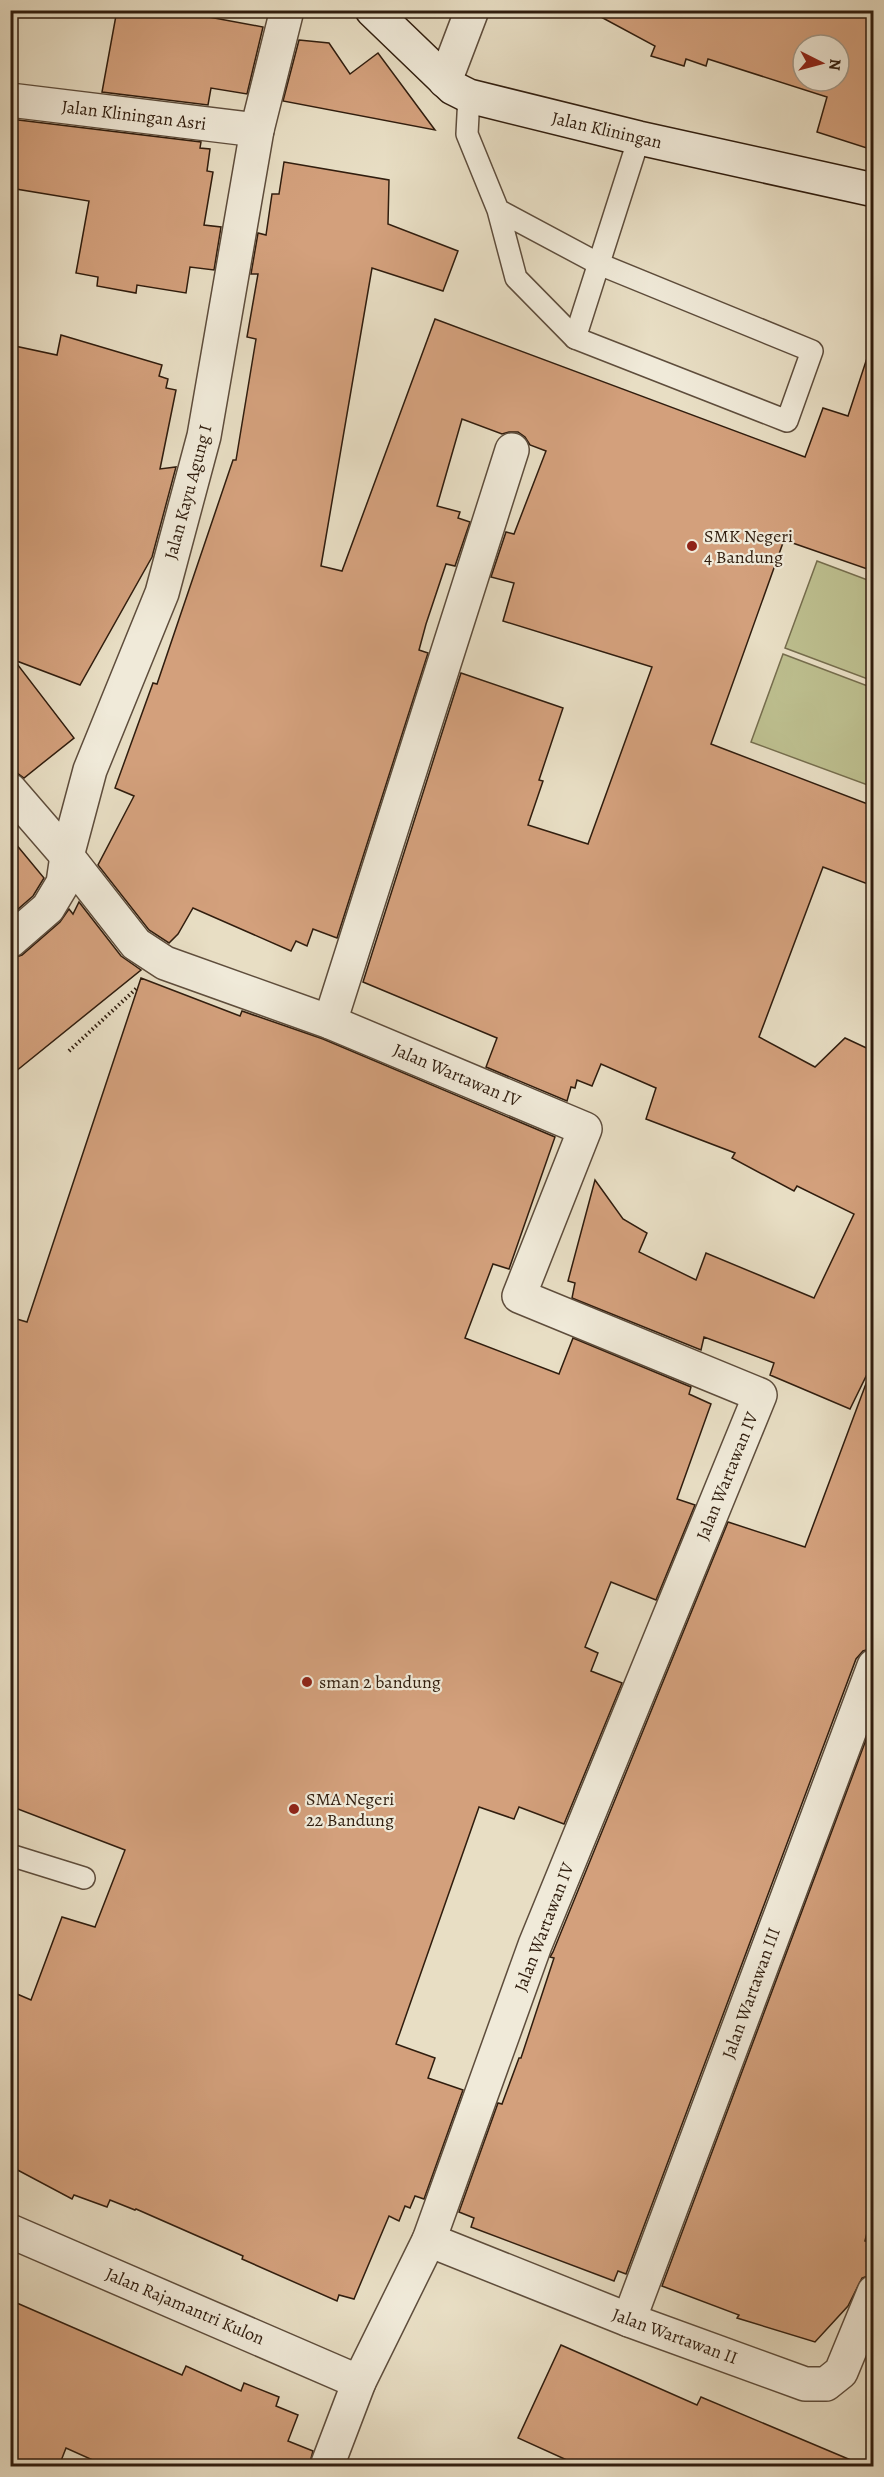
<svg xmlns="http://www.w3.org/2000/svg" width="884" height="2477" font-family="Alegreya,serif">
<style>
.green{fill:#bdbf8f;stroke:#766e4e;stroke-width:1.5}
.building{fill:#d3a07c;stroke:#301d0e;stroke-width:1.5;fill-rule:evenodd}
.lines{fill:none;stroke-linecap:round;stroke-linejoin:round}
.lane-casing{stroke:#5e4d3c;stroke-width:24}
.street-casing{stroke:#5e4d3c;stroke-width:36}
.secondary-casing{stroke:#301d0e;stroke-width:36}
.path{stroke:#301d0e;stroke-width:4;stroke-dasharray:1.5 3;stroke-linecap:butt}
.lane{stroke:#f0ead9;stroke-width:21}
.street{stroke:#f0ead9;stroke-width:33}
.secondary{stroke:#f0ead9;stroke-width:33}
.poi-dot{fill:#8f2418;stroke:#f0ead9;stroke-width:2}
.labels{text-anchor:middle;stroke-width:4.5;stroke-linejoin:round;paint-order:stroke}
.street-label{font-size:18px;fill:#301d0e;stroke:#f0ead9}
.poi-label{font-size:18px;fill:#301d0e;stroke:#f0ead9;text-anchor:start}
</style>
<rect width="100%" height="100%" fill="#e8dec4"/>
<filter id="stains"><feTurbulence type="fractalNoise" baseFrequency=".00333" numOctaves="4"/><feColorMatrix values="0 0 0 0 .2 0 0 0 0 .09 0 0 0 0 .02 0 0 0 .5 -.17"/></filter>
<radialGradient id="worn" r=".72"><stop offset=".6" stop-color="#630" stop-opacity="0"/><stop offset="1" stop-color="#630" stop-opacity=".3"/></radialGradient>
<g class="green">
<polygon points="817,561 873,582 873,681 785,648"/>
<polygon points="783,654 873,688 873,787 751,742"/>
</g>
<g class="building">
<polygon points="117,10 171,10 263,27 247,94 211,88 208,105 102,92"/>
<path d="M588 10H873V150L817 132 827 97 708 59 706 66 686 59 684 66 651 56 655 46ZM803 45H839V81H803Z"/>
<polygon points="299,40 329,43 350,74 378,53 435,130 283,101"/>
<polygon points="10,119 201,142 200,148 210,149 207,171 213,172 204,225 221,227 214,270 190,267 186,293 137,285 136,293 97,286 98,277 76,273 89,201 10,188"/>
<polygon points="284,162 389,180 388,224 458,251 443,291 372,268 321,566 342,571 435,319 805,457 823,408 848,416 867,358 873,359 873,571 784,540 711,744 873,806 873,886 823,867 759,1037 815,1067 845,1038 873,1051 873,1362 850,1409 770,1375 774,1363 704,1337 701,1350 572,1298 575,1283 568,1281 595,1180 623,1219 647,1233 639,1252 696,1280 706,1253 814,1298 854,1214 797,1186 794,1191 732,1158 735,1153 646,1119 656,1088 601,1064 592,1086 577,1080 575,1088 571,1087 567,1101 486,1067 497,1038 363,982 461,673 563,708 539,780 543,781 528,825 588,844 652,667 503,621 514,583 491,577 506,532 514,534 546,451 530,445 525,437 518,432 509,432 502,434 462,419 437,506 460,512 458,518 470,522 455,566 446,564 426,624 419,650 428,653 337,938 313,929 307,946 296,941 291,951 193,908 178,934 169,943 149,930 98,865 134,796 115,788 153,683 157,684 233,460 236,460 256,339 247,337 258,274 251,274 258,233 266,235 272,194 279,194"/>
<polygon points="61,335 162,365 159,376 168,379 166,388 176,390 160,469 176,467 152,557 80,685 14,660 74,738 24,778 17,773 10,772 10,345 57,355"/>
<polygon points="10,837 44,878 33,896 10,916"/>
<polygon points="79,902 121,956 141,970 10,1076 10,959 22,955 60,922 69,909 73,914"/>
<polygon points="141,978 240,1016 242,1011 323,1039 555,1137 509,1269 493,1264 465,1338 559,1374 573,1338 691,1387 689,1394 711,1404 677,1499 695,1505 656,1600 611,1582 585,1647 598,1653 591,1671 622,1683 564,1824 519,1807 514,1819 479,1807 396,2044 435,2058 428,2078 463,2090 424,2199 415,2196 410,2208 405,2206 399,2221 389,2216 354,2299 339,2295 337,2301 242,2259 243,2256 136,2209 135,2210 110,2200 107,2207 74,2195 72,2199 10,2166 10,1991 31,2000 62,1917 95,1927 125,1850 10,1806 10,1317 27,1322"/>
<polygon points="870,1373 873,1373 873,1648 863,1651 856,1659 626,2274 618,2271 614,2281 471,2227 474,2218 459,2212 498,2103 502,2104 519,2058 521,2058 554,1958 550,1957 553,1952 728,1522 805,1547"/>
<polygon points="873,1721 873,2209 865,2241 873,2243 873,2274 862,2278 848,2306 815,2342 737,2318 739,2315 662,2286"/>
<polygon points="10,2300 182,2375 186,2366 241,2391 244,2383 279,2397 276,2406 298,2415 288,2441 313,2451 309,2466 106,2466 66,2448 59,2466 10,2466"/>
<polygon points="561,2345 697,2405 701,2397 865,2466 580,2466 518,2438"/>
</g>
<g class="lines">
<defs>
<g id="lane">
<polyline points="469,96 467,134 498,210 516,278 575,338 787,421 812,351 599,264 498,210"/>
<polyline points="575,338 639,138"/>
<polyline points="10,1855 84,1878"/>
</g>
<g id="street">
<polyline points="445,81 472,10"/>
<polyline points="10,100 257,130"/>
<polyline points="10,790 67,856 136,944 165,963 330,1022 585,1129 519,1296 760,1395 535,1945 429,2240 359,2382 327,2466"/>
<polyline points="10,941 48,908 63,883 67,856 90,770 162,593 204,436 257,130 287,10"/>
<polyline points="330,1022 512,450"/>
<polyline points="10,2231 359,2382"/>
<polyline points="429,2240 629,2320 805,2384 826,2384 841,2372 874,2292"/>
<polyline points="629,2320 874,1666"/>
</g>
<polyline id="secondary" points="372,10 453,88 469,96 639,138 874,190"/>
</defs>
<use href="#lane" class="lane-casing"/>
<use href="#street" class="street-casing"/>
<use href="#secondary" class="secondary-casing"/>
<polyline class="path" points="69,1051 137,988"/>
<use href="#lane" class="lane"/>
<use href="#street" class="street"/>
<use href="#secondary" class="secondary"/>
</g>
<g class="poi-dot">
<circle cx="692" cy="546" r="6"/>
<circle cx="307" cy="1682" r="6"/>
<circle cx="294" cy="1809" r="6"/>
</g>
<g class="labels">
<g class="street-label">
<text transform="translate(134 115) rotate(7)" y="6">Jalan Kliningan Asri</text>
<text transform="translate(607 130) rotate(13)" y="6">Jalan Kliningan</text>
<text transform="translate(188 492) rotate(-75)" y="6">Jalan Kayu Agung I</text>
<text transform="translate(457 1075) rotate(23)" y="6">Jalan Wartawan IV</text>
<text transform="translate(727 1476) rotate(-68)" y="6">Jalan Wartawan IV</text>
<text transform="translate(544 1927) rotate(-69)" y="6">Jalan Wartawan IV</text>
<text transform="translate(751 1993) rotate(-70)" y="6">Jalan Wartawan III</text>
<text transform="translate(185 2306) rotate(23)" y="6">Jalan Rajamantri Kulon</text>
<text transform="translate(675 2336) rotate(20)" y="6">Jalan Wartawan II</text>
</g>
<g class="poi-label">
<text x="704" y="542">SMK Negeri<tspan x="704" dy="21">4 Bandung</tspan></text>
<text x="319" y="1688">sman 2 bandung</text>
<text x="306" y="1805">SMA Negeri<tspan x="306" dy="21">22 Bandung</tspan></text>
</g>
</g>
<rect width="884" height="2477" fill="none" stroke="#e8dec4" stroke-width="36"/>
<rect x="12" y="12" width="860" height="2453" fill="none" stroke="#301d0e" stroke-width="3"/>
<rect x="18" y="18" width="848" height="2441" fill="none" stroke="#301d0e" stroke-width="1.5"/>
<g transform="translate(821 63) rotate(96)"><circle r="28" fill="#f0ead9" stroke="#a39888" stroke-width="1.5"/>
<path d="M0-4.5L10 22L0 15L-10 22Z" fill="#8f2418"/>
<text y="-9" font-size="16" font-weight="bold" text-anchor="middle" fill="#301d0e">N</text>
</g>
<rect width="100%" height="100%" filter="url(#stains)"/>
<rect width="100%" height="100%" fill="url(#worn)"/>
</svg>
